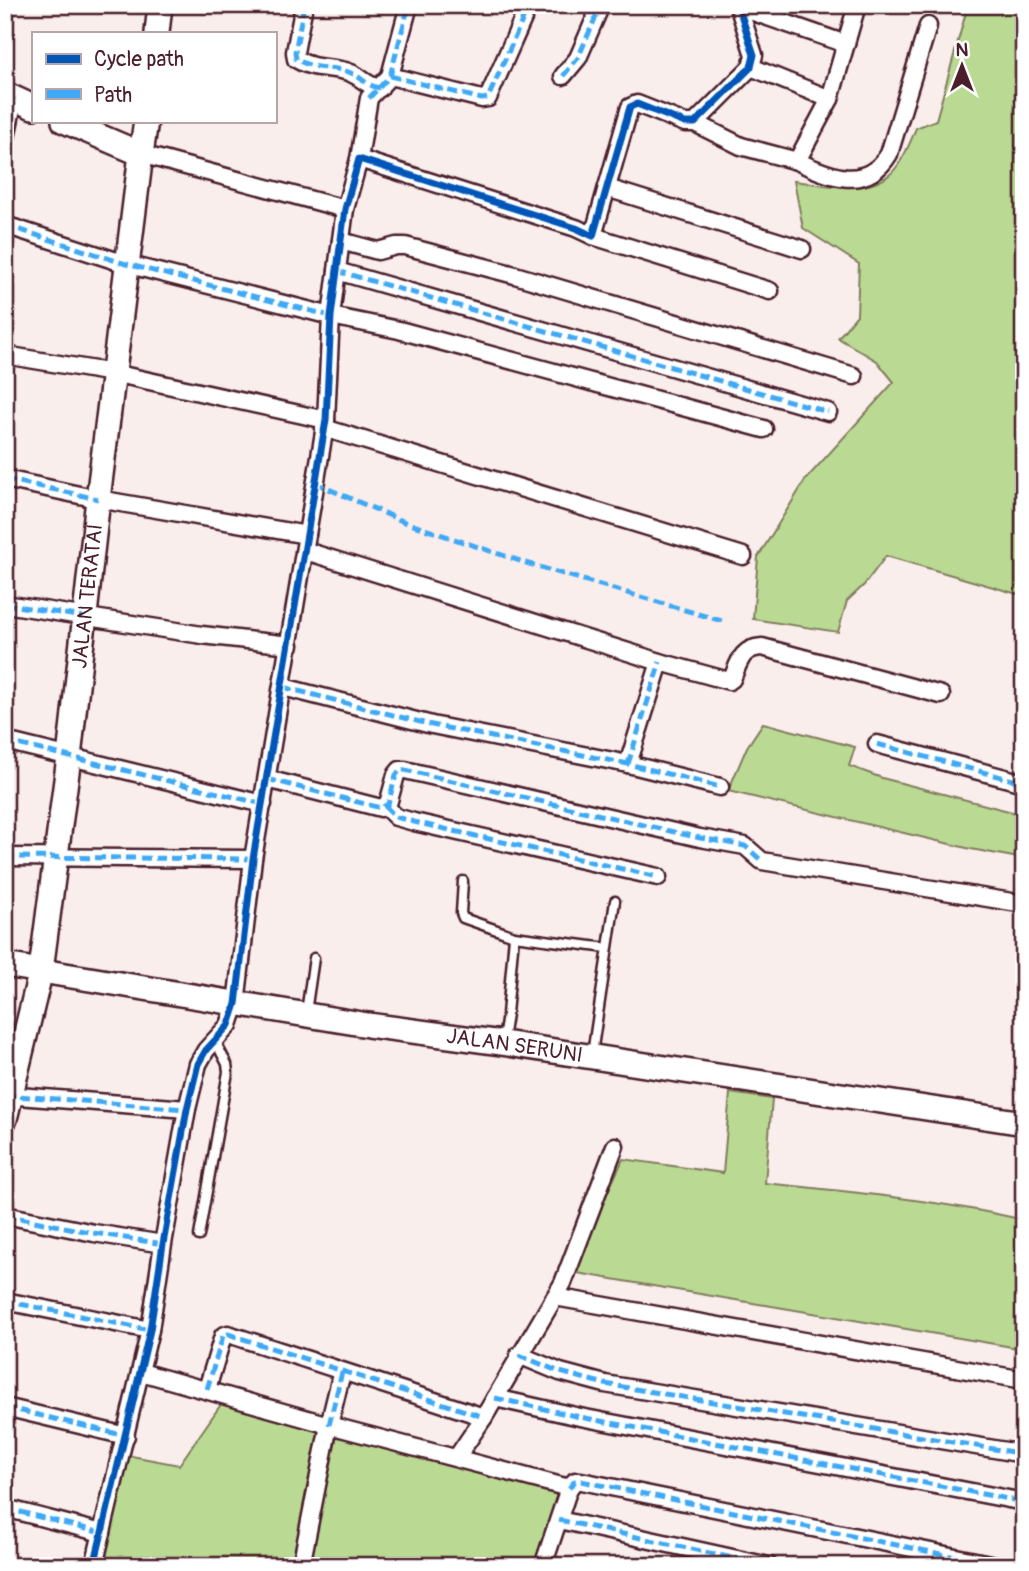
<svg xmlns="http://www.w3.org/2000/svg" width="1029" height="1571" font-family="Pangolin,sans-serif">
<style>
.green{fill:#bada93;stroke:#827c5f;stroke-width:2}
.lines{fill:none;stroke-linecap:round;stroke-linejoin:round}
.lane-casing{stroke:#4a1f2b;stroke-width:13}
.street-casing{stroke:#4a1f2b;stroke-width:21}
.secondary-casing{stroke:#4a1f2b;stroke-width:28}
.lane{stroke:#fff;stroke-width:8}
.street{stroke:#fff;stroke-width:16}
.secondary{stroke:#fff;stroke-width:23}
.quiet{stroke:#3fa9f5;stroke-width:5;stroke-dasharray:10 5;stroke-linecap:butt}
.cycleway-casing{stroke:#fff;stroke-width:11}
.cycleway{stroke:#0057b8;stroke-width:7}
.labels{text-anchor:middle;stroke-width:5;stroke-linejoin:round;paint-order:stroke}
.street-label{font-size:21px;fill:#4a1f2b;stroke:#fff}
</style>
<rect width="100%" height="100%" fill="#f9eeeb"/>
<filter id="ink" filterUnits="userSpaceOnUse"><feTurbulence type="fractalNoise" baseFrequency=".0143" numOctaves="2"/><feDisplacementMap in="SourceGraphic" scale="14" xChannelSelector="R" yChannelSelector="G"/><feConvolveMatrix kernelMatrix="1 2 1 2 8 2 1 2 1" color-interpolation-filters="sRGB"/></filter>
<g filter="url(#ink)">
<g class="green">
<path d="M968 5H1024V596L886 556 864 585 847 601 838 632 753 619 758 557 806 479 894 382 877 361 838 338 857 315 859 264 803 228 794 181C823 184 865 196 889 175 900 167 911 141 916 128L936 120Z"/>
<polygon points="763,723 855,747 849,766 882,778 1024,815 1024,859 971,849 728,791 747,747"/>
<path d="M730 1093 772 1099 765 1183C852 1192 939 1200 1024 1220V1349L571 1272 623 1159 723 1173Z"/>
<polygon points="222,1403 567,1496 541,1566 98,1566 126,1455 179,1465"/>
</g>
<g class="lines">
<defs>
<g id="lane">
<polyline points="463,881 461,913 463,918 514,936 507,1014 503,1040"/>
<polyline points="514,936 607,948"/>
<polyline points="306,1012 314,958"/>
<polyline points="592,1054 615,901"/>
<polyline points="199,1236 228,1072 227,1064 215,1041"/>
</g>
<g id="street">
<path d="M304 5 295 52 296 59C317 72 333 65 351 73 363 78 365 85 380 88"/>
<polyline points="739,7 846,44"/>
<polyline points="751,67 830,99"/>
<polyline points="390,76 482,99 488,98 529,5"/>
<polyline points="563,76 578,58 601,5"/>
<polyline points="695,123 741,146 797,161 830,99 857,5"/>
<polyline points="5,143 14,98"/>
<polyline points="141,154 345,209"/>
<polyline points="359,159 369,98 390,76 409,5"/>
<path d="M797 161C830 177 866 192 889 154L928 26"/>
<polyline points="607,188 802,249"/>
<polyline points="5,225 126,264 331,316 399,330 764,429"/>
<polyline points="593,236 770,291"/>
<polyline points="341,241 378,251 396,246 405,246 515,275 854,376"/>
<polyline points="337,271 828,412"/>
<polyline points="5,355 113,373 326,420"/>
<polyline points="324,428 743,556"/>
<polyline points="5,479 98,499 307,535"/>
<path d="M306 551 660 662 729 681 732 679C739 663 741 648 762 647L941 695"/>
<polyline points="5,604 202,635 290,645"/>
<polyline points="283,687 432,725 628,764 720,787"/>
<polyline points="5,741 263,804"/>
<polyline points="877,744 1024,783"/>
<polyline points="628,764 660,662"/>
<polyline points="267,779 381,808 388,804 396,775 400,770 405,770 700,838 745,846 762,861 1024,904"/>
<polyline points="385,806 396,817 414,822 658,877"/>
<polyline points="5,857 253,859"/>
<polyline points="5,1095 187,1109"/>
<polyline points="5,1215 94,1233 163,1244"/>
<polyline points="555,1297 1024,1380"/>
<polyline points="5,1301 150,1330"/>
<polyline points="519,1355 560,1372 605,1384 1024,1454"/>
<polyline points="141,1372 329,1425 569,1488 543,1566"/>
<polyline points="207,1389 223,1336 228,1334 484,1417"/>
<polyline points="495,1398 580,1417 1024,1502"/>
<polyline points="5,1407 126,1436"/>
<polyline points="457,1457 484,1417 563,1283 615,1146"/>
<polyline points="569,1488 575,1481 581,1481 1000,1566"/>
<polyline points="5,1508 102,1533"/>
<polyline points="559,1520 769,1566"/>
<polyline points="94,1566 150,1330 163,1244 187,1109 198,1064 206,1050 229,1025 236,1004 253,859 326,420 331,316 345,209 359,159 576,228 593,236 630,107 637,104 685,123 695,123 751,67 754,55 738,5"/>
<polyline points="301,1566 329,1425 342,1372"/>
</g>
<g id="secondary">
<polyline points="157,33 160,5"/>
<polyline points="5,94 33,107"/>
<polyline points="141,154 146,121"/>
<path id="s1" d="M5 965 368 1025 502 1043 1024 1123"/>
<path id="s2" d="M5 1119 41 970 69 757 98 499 141 154 64 121"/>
</g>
</defs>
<use href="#lane" class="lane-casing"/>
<use href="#street" class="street-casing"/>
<use href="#secondary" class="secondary-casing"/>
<use href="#lane" class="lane"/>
<use href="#street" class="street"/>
<use href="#secondary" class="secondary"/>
<g class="quiet">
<path d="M304 5 295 52 296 59C317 72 333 65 351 73 363 78 365 85 380 88"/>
<polyline points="390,76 482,99 488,98 529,5"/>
<polyline points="563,76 578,58 601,5"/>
<polyline points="369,98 390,76 409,5"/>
<polyline points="5,143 14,98"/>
<polyline points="5,225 126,264 331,316"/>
<polyline points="337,271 828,412"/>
<polyline points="5,479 98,499"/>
<polyline points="315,483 407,523 529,564 722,621"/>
<polyline points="5,604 83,617"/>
<polyline points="283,687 432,725 628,764 720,787"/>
<polyline points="5,741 263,804"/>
<polyline points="877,744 1024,783"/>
<polyline points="628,764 660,662"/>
<polyline points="267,779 381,808 388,804 396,775 400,770 405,770 700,838 745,846 762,861"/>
<polyline points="385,806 396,817 414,822 658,877"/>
<polyline points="5,857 253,859"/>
<polyline points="5,1095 187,1109"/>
<polyline points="5,1215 94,1233 163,1244"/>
<polyline points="5,1301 150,1330"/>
<polyline points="519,1355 560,1372 605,1384 1024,1454"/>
<polyline points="207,1389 223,1336 228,1334 484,1417"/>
<polyline points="495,1398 580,1417 1024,1502"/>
<polyline points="5,1407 126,1436"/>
<polyline points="329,1425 342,1372"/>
<polyline points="569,1488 575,1481 581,1481 1000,1566"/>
<polyline points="5,1508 102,1533"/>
<polyline points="559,1520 769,1566"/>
<polyline points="543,1565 546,1566"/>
</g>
<defs>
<polyline id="cycleway" points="94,1566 150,1330 163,1244 187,1109 198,1064 206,1050 229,1025 236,1004 253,859 326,420 331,316 345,209 359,159 576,228 593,236 630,107 637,104 685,123 695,123 751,67 754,55 738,5"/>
</defs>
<use href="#cycleway" class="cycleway-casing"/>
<use href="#cycleway" class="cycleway"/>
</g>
</g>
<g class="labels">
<g class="street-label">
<text dy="7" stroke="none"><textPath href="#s2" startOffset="530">JALAN TERATAI</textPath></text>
<text dy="7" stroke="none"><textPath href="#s1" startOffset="516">JALAN SERUNI</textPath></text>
</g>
</g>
<rect width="1029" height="1571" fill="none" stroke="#fff" stroke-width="28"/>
<rect x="14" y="14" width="1001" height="1543" fill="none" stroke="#4a1f2b" stroke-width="2.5" filter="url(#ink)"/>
<rect x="32" y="32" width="245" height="91" fill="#ffffff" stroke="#b7a5aa" stroke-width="2"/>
<rect x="46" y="54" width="35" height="10" fill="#0057b8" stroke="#b7a5aa" stroke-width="2"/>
<text x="94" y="66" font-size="21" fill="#4a1f2b">Cycle path</text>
<rect x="46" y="89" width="35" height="10" fill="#3fa9f5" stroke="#b7a5aa" stroke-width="2"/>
<text x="94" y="102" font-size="21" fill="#4a1f2b">Path</text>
<g transform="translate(962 66)" stroke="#ffffff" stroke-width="5" paint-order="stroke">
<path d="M0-5L12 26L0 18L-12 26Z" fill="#4a1f2b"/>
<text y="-10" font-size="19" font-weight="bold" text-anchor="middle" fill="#4a1f2b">N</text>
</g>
</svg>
